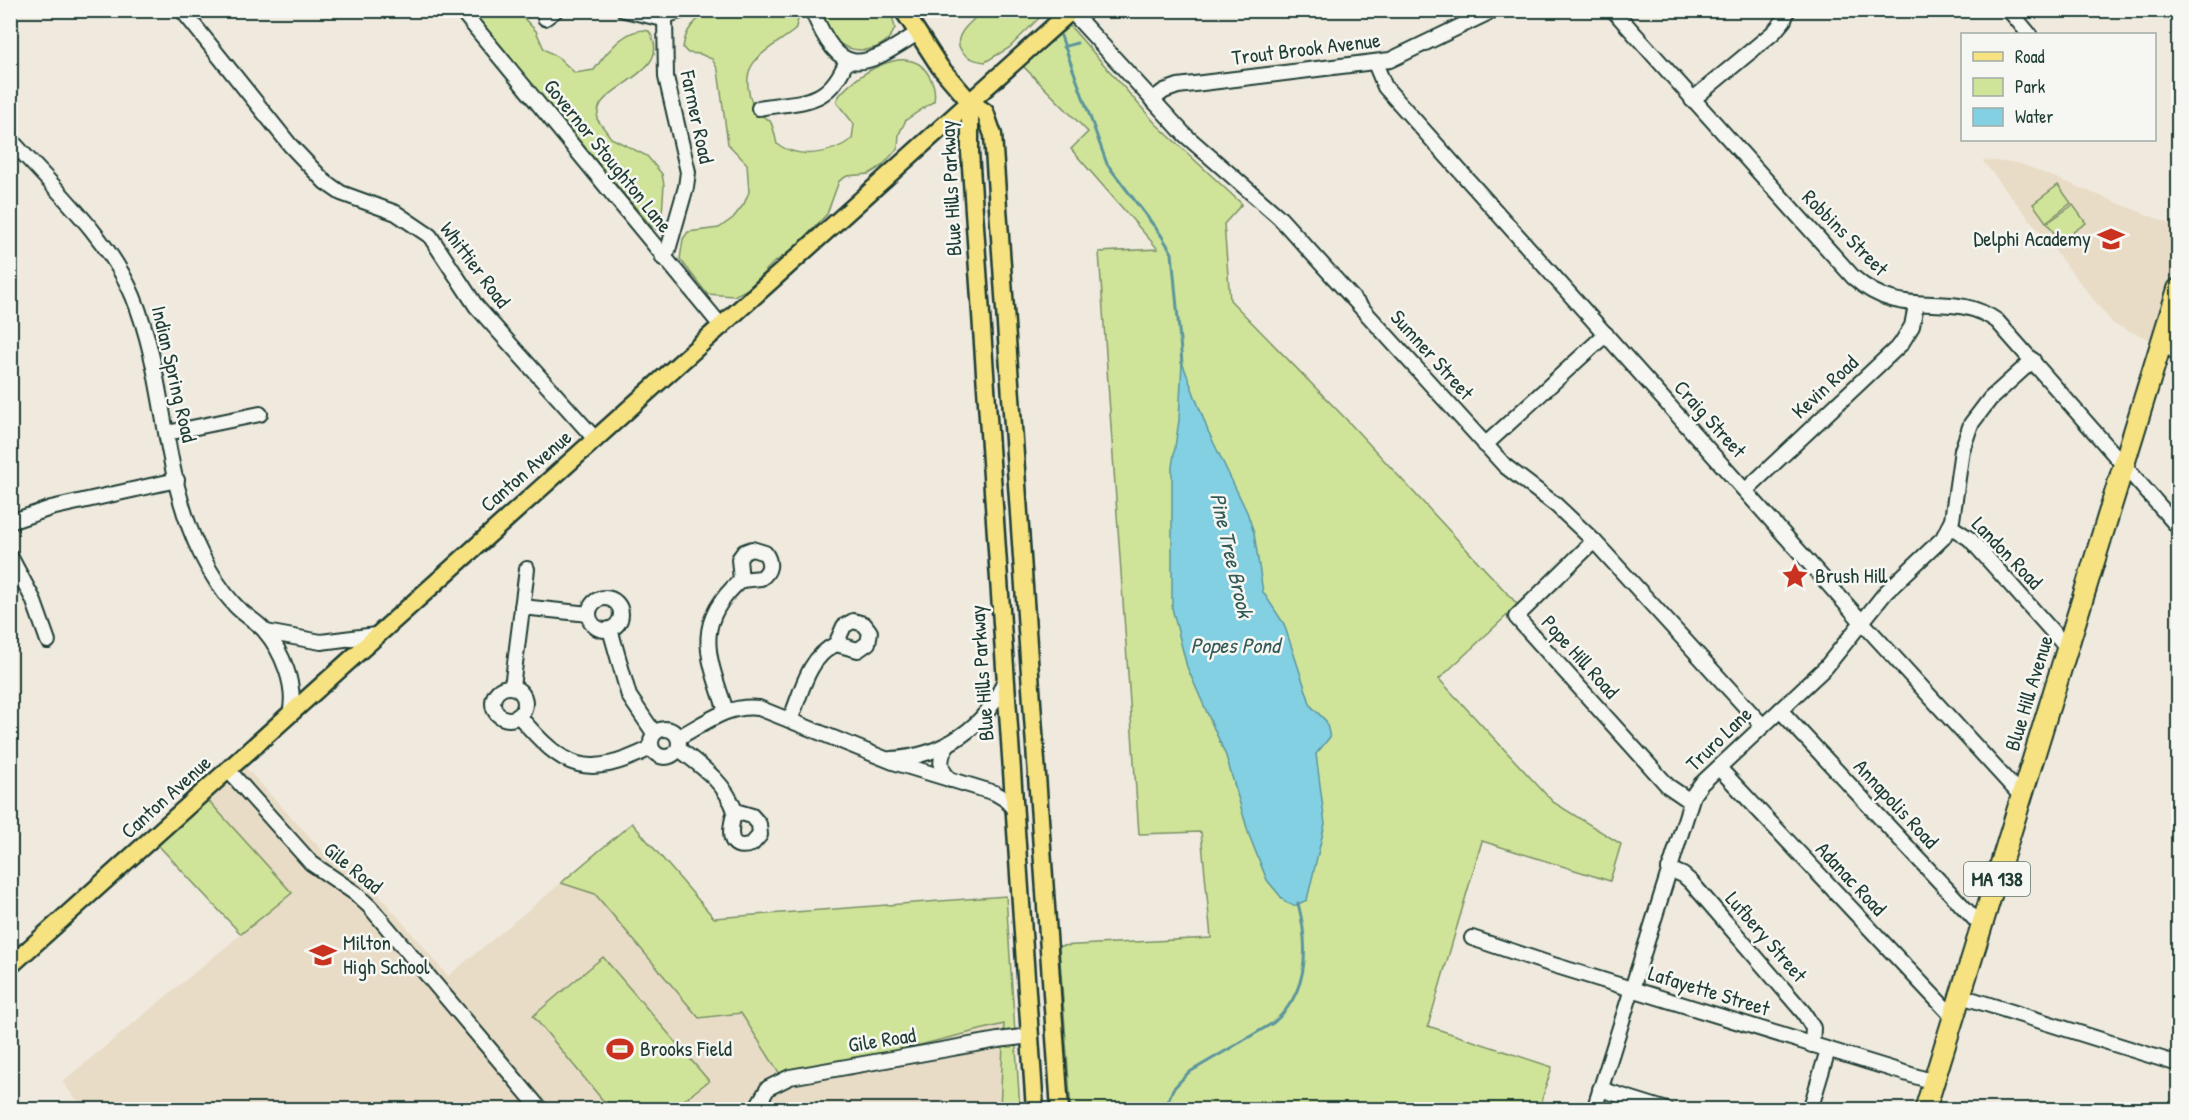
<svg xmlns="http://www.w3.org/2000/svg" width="2189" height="1120" font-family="'Patrick Hand',sans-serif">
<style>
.built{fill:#e9dcc6}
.green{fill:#d0e499;stroke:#789066;stroke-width:1.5}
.water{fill:#83d0e2;stroke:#5b959c;stroke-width:1.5}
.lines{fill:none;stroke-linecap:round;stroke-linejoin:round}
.stream{stroke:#5b959c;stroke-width:3}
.minor-casing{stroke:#1f3d34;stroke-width:18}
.major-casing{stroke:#1f3d34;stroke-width:21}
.highway-casing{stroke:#1f3d34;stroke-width:24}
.minor{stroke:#f6f6f2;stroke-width:14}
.major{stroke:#f6e281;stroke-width:16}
.highway{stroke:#f6e281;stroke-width:20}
.labels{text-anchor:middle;stroke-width:5;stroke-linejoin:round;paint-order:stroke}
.shield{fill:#f6f6f2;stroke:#60746d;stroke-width:1.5}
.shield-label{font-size:20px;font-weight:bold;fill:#1f3d34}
.street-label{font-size:21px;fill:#1f3d34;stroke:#f6f6f2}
.poi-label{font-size:21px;fill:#1f3d34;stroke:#f6f6f2;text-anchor:start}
.water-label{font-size:22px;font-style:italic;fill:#335a57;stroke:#f6f6f2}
</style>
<rect width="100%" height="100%" fill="#f0eade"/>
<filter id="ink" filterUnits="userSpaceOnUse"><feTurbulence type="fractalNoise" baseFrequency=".0167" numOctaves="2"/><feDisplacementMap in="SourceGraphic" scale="12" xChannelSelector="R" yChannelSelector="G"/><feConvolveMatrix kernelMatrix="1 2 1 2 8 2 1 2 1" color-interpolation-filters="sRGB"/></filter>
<g filter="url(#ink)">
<g class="built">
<polygon points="1982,160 2019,163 2178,227 2178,256 2153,341 2113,324"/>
<polygon points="244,766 332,861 342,851 448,976 561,883 595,894 699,1018 741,1013 783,1079 1004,1024 1000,1109 85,1110 62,1082 291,893 208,800"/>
</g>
<g class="green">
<path d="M981 10H1046V11L1009 48 985 62C966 60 949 47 965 28 971 21 976 19 981 10Z"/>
<path d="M470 11H517L536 31 544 49 559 58 575 73 594 70C605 54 627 25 649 31 672 67 619 81 603 101 598 106 598 112 597 119L611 138 647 156 662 174 664 185 661 228 657 230 651 226C591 154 531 82 470 11Z"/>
<path d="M709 11H799L800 13 795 30C764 54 733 62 755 110 759 117 766 116 770 121 774 127 775 137 777 144 799 159 830 155 852 139L854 124 837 103V99C852 76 906 42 926 71 933 81 936 89 934 101L906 120 899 134 898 148 882 166 869 174 847 176 839 181 827 214 795 248 773 263 748 289 734 296 707 294 680 259 683 239 688 232 719 228 733 218 744 204 749 192 747 164 728 144 718 70 712 59 700 54 688 53 683 48C685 30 694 21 709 11Z"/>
<path d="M821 11H891L895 28C885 54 850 57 832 37 826 30 824 19 821 11Z"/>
<polygon points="1070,26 1156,124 1242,204 1224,224 1230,300 1345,418 1518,605 1439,679 1553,802 1621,844 1610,881 1482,841 1428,1026 1552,1067 1539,1109 1071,1109 1059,946 1211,938 1201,832 1139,834 1099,252 1158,249 1071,149 1088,132 1023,66"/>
<polygon points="2058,185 2071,203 2046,222 2033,204"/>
<polygon points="2073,205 2086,223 2060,241 2047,223"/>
<polygon points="208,800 292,893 241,934 158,845"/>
<polygon points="632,823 714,918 1006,896 1020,1109 1000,1109 1004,1024 783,1079 741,1013 699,1018 595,894 561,883"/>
<polygon points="603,957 709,1081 672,1109 610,1109 533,1016"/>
</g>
<polygon class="water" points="1182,362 1208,431 1247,512 1254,533 1263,592 1284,624 1311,706 1326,721 1330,737 1316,754 1325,824 1307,900 1294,906 1285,902 1267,880 1249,835 1226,756 1187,667 1172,608 1172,467 1179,420"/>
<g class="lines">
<g class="stream">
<polyline points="1061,36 1107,164 1161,235 1172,253 1182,363"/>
<polyline points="1063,47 1077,43"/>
<path d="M1164 1110 1173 1089 1188 1073 1273 1023C1310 992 1309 946 1298 903"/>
</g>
<defs>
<g id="minor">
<polyline points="182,10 290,145 325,182 341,193 396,213 430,236 476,306 596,440"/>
<polyline points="461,10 722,327"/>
<polyline points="624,10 659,18 683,10"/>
<path d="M812 10C841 79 861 70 916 34"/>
<path d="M1613 10 1853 277C1905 324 1950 287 1997 321L2178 527"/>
<polyline points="2009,10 2029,34"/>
<polyline points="1071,11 1184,134 1279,217 1505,466 1556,505 1594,541 1763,726"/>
<polyline points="545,18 556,10"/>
<polyline points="1375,63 1385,87 1862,622 2022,797"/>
<polyline points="1152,100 1164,91 1178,86 1390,60 1494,10"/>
<polyline points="1692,100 1774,32 1784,20 1788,10"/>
<path d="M759 108C804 100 828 107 847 60"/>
<path d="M10 139C52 186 109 238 133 296 167 378 161 474 201 554 210 572 220 589 233 603 242 614 255 620 264 630 282 651 297 686 290 714"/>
<polyline points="663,258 668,250 686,187 688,172 666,77 665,17"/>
<polyline points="2162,341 2178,354"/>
<polyline points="167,433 260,414"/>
<polyline points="1485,445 1606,334"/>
<polyline points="1746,490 1901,344 1912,326 1916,305"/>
<polyline points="10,522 51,508 177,480"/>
<polyline points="1950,526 1970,539 2067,648"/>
<polyline points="1594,541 1516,617 1668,786 1690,801"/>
<path d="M752 549 765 553C772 563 770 572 761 578L741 580 739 559 744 552Z"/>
<polyline points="10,556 33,599 48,641"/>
<circle cx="605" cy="614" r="16"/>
<polyline points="522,607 589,614"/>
<polygon points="853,621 864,624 870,632 868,643 858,650 836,644 844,626"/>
<polyline points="610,629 629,696 654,733"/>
<polyline points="266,632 321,642 376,635"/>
<circle cx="509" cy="703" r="16"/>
<polyline points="512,687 527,569"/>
<polyline points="1780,710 1982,927"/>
<path d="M726 711C708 657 692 623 741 580"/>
<path d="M519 716C564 769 586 780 651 748"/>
<path d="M790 720C802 692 807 658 836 644"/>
<circle cx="665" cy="743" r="14"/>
<path d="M679 737C705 723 728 704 759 708L893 762 995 793 1005 799 1014 809"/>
<path d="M948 744C939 757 938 770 951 780"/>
<path d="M679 749C702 767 725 782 735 811 730 827 725 853 752 844L760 835 759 824 752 816 735 811"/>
<path d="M891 759C941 757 988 727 1005 679"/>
<polyline points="1719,768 1954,1018"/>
<polyline points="229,771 311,863 355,893 370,907 541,1110"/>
<polyline points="1669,869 1683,875 1691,882 1804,1013 1813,1028 1812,1045"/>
<polyline points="1472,938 1547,963 1934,1082"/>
<polyline points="1961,996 2178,1064"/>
<polyline points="1600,1089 1667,1110"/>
<polyline points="755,1110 768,1088 790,1077 998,1040 1030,1036"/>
<polyline points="1594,1110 1693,795 1701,784 1826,667 1886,592 1943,538 1952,520 1962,450 1971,424 1990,399 2033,360"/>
<polyline points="1810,1110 1828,1050"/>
</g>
<g id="major">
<polyline points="903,10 940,67 970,102 985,112 993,135 1060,1110"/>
<polyline points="970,102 970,152 1035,1110"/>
<polyline points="10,966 1072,10"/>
</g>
<polyline id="highway" points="1925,1110 2178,289"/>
</defs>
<use href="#minor" class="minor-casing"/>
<use href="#major" class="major-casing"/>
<use href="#highway" class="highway-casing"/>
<use href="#minor" class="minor"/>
<use href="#major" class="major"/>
<use href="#highway" class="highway"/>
</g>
</g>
<defs>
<symbol id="school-bare" viewBox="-9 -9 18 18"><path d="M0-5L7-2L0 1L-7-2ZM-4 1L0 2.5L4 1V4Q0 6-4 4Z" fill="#c8321e" stroke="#f6f6f2" stroke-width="2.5" paint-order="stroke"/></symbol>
<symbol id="sight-bare" viewBox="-9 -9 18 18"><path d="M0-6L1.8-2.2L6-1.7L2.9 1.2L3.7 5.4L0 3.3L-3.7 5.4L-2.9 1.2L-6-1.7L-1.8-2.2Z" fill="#c8321e" stroke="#f6f6f2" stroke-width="2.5" paint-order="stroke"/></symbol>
<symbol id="stadium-bare" viewBox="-9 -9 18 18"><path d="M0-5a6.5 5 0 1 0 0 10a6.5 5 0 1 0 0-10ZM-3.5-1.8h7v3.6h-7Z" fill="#c8321e" stroke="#f6f6f2" stroke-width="2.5" paint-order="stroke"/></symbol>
</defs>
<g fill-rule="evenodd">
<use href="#school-bare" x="2092" y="220" width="38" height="38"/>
<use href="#sight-bare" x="1776" y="557" width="38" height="38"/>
<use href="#school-bare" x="304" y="936" width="38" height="38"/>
<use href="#stadium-bare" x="601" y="1030" width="38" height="38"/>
</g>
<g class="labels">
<rect class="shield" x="1964" y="862" width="66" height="34" rx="4.5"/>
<g class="shield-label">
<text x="1997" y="886">MA 138</text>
</g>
<g class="street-label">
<text transform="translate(1306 49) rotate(-7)" y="7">Trout Brook Avenue</text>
<text transform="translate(697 117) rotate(78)" y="7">Farmer Road</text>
<text transform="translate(608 156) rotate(51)" y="7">Governor Stoughton Lane</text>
<text transform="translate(951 188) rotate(-93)" y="7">Blue Hills Parkway</text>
<text transform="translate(1845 233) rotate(45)" y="7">Robbins Street</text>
<text transform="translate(475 265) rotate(53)" y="7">Whittier Road</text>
<text transform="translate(1432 355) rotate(48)" y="7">Sumner Street</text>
<text transform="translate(174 374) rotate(77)" y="7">Indian Spring Road</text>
<text transform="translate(1825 387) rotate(-43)" y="7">Kevin Road</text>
<text transform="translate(1710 419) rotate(48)" y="7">Craig Street</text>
<text transform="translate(526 471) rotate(-41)" y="7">Canton Avenue</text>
<text transform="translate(2007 553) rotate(46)" y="7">Landon Road</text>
<text transform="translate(1580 657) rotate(48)" y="7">Pope Hill Road</text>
<text transform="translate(982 673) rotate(-94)" y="7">Blue Hills Parkway</text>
<text transform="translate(2029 693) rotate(-73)" y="7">Blue Hill Avenue</text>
<text transform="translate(1719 739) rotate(-44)" y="7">Truro Lane</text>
<text transform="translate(166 797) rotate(-42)" y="7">Canton Avenue</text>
<text transform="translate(1896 804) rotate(47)" y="7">Annapolis Road</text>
<text transform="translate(353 868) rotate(39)" y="7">Gile Road</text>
<text transform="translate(1851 879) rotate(47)" y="7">Adanac Road</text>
<text transform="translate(1766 937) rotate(49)" y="7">Lufbery Street</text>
<text transform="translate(1709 991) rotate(17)" y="7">Lafayette Street</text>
<text transform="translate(882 1040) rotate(-9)" y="7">Gile Road</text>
</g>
<g class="poi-label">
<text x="2091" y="246" text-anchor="end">Delphi Academy</text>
<text x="1815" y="583">Brush Hill</text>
<text x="343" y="950">Milton<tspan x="343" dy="24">High School</tspan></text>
<text x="640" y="1056">Brooks Field</text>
</g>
<g class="water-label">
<text transform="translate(1232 555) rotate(77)" y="8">Pine Tree Brook</text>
<text x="1235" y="653">Popes Pond</text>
</g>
</g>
<rect width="2189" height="1120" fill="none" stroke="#f6f6f2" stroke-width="36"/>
<rect x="18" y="18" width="2153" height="1084" fill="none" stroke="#1f3d34" stroke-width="2" filter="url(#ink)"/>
<rect x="1961" y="33" width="195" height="108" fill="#f6f6f2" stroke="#a0aca6" stroke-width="1.5"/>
<rect x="1973" y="52" width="30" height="9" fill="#f6e281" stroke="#a0aca6" stroke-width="1.5"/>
<text x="2015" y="63" font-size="18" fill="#1f3d34">Road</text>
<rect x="1973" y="78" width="30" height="18" fill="#d0e499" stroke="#a0aca6" stroke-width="1.5"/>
<text x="2015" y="93" font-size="18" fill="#1f3d34">Park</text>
<rect x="1973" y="108" width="30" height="18" fill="#83d0e2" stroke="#a0aca6" stroke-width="1.5"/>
<text x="2015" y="123" font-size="18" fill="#1f3d34">Water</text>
</svg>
